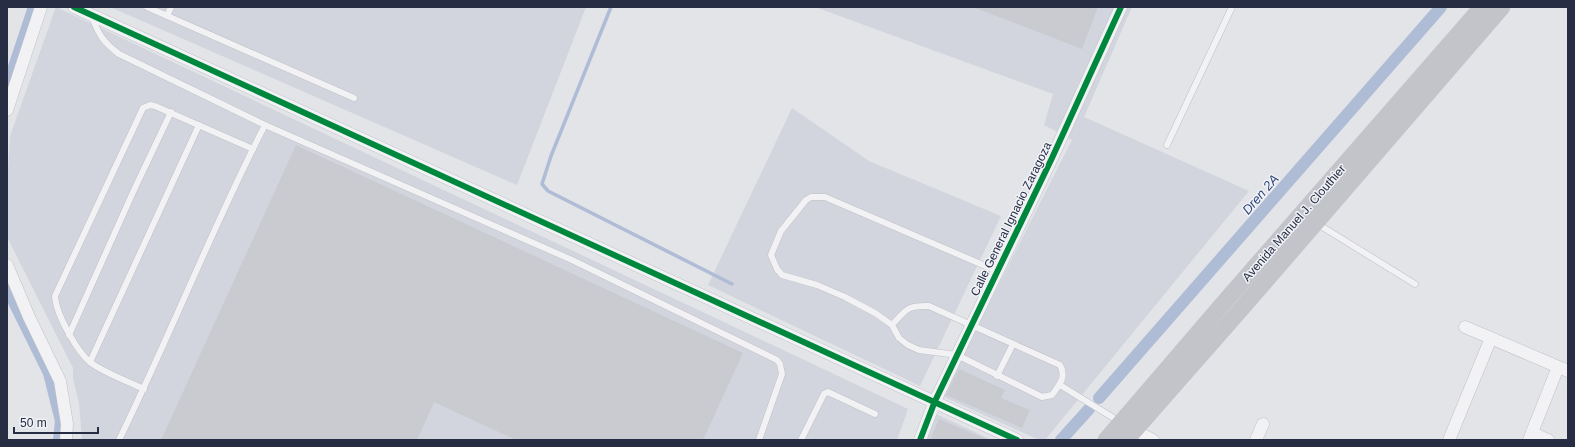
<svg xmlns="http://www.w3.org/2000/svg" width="1575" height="447" font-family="Arial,sans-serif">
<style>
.built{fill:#d2d5dd}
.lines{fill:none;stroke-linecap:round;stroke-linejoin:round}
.stream{stroke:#afbcd5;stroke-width:3.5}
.canal{stroke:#afbcd5;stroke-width:12}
.building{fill:#c9cbd0}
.service-casing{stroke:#bfc1c6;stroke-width:7}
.minor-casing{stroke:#bfc1c6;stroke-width:13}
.service{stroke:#f2f2f4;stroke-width:6}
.minor{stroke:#f2f2f4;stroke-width:12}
.secondary{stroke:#c3c4ca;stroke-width:17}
.cycleway-casing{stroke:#f0f2f7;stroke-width:8}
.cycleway{stroke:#00873e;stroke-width:6}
.labels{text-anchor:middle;stroke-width:3;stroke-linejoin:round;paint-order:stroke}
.street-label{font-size:12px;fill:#272e43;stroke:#f0f2f7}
.water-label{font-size:13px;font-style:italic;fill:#2f477a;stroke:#f0f2f7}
</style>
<rect width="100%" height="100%" fill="#e2e4e8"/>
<g class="built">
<polygon points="56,7 908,409 897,440 82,440 79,403 73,378 73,368 7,237 7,187 10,136"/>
<polygon points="110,7 586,7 517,185"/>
<polygon points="815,7 1132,7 1084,117 1249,191 1045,440 1039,440 942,396 1072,140 1044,125 1053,94"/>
<polygon points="792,108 869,161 1001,216 920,386 708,285"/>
<polygon points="936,414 992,440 926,440"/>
</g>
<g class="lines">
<polyline class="stream" points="611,7 551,156 542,184 548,191 732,284"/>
<g class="canal">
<polyline points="7,88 34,7"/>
<polyline points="7,288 49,373 61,421 59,440"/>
<polyline points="1099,398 1441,7"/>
<polyline points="1061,440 1089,409"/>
</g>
</g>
<g class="building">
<polygon points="973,7 1098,7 1082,49"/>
<polygon points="296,145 743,353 703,440 516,440 434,402 417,440 161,440"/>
<polygon points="959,369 1005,390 1001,398 1030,410 1022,428 946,395"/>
<polygon points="939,419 988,440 930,440"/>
</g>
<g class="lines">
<defs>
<g id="service">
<polyline points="147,7 354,98"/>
<polyline points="167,16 171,7"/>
<path d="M92 17C99 35 103 42 119 54L265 125"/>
<polyline points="1167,145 1232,7"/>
<polyline points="1316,223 1415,284"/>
<path d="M892 325C906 310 907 305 929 306L1060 365C1067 377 1059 385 1052 395L1042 397 957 355 919 350 908 345 899 338 892 325 875 313 845 297 817 285 782 275 777 269 771 255 781 231 806 200 811 197H825L997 271"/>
<polyline points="69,335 134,190 171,112"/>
<polyline points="90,362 199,125"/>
<polyline points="997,376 1013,344"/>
<polyline points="1060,385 1120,422"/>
<path d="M144 389C127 381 107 374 91 363 77 352 56 314 55 296L143 108 150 105 155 106 253 149"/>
<path d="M119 440C170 336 212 228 265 125L572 260 777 360 780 364 782 374 759 440"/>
<polyline points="801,440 824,394 828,392 875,414"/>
</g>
<g id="minor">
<polyline points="74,7 1017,440"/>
<polyline points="7,110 41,7"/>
<polyline points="7,265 29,317 60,381 67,424 66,440"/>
<polyline points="1465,327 1568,371"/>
<polyline points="1129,428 1153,440"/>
<polyline points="1532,433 1548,440"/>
<polyline points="920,440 935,401 1052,158 1121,7"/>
<polyline points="1256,440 1263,424"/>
<polyline points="1449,440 1491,338"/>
<polyline points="1529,440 1558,367"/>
</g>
</defs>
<use href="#service" class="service-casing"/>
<use href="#minor" class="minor-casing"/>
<use href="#service" class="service"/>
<use href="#minor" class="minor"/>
<g class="secondary">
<polyline points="1106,440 1228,298 1482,7"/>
<polyline points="1126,440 1242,308 1502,7"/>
</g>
<defs>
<g id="cycleway">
<polyline points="74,7 1017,440"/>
<polyline points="920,440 935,401 1052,158 1121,7"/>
</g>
</defs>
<use href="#cycleway" class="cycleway-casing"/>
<use href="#cycleway" class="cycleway"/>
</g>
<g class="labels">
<g class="street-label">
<text transform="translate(1011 219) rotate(-64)" y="4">Calle General Ignacio Zaragoza</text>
<text transform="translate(1294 223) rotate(-49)" y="4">Avenida Manuel J. Clouthier</text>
</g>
<g class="water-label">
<text transform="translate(1260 194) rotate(-49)" y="5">Dren 2A</text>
</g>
</g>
<rect width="1575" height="447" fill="none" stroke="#272e43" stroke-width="16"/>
<path d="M14 427v6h84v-6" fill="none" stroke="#272e43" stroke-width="2"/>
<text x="20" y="427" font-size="12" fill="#272e43" stroke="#f0f2f7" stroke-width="3" paint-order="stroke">50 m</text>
</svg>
